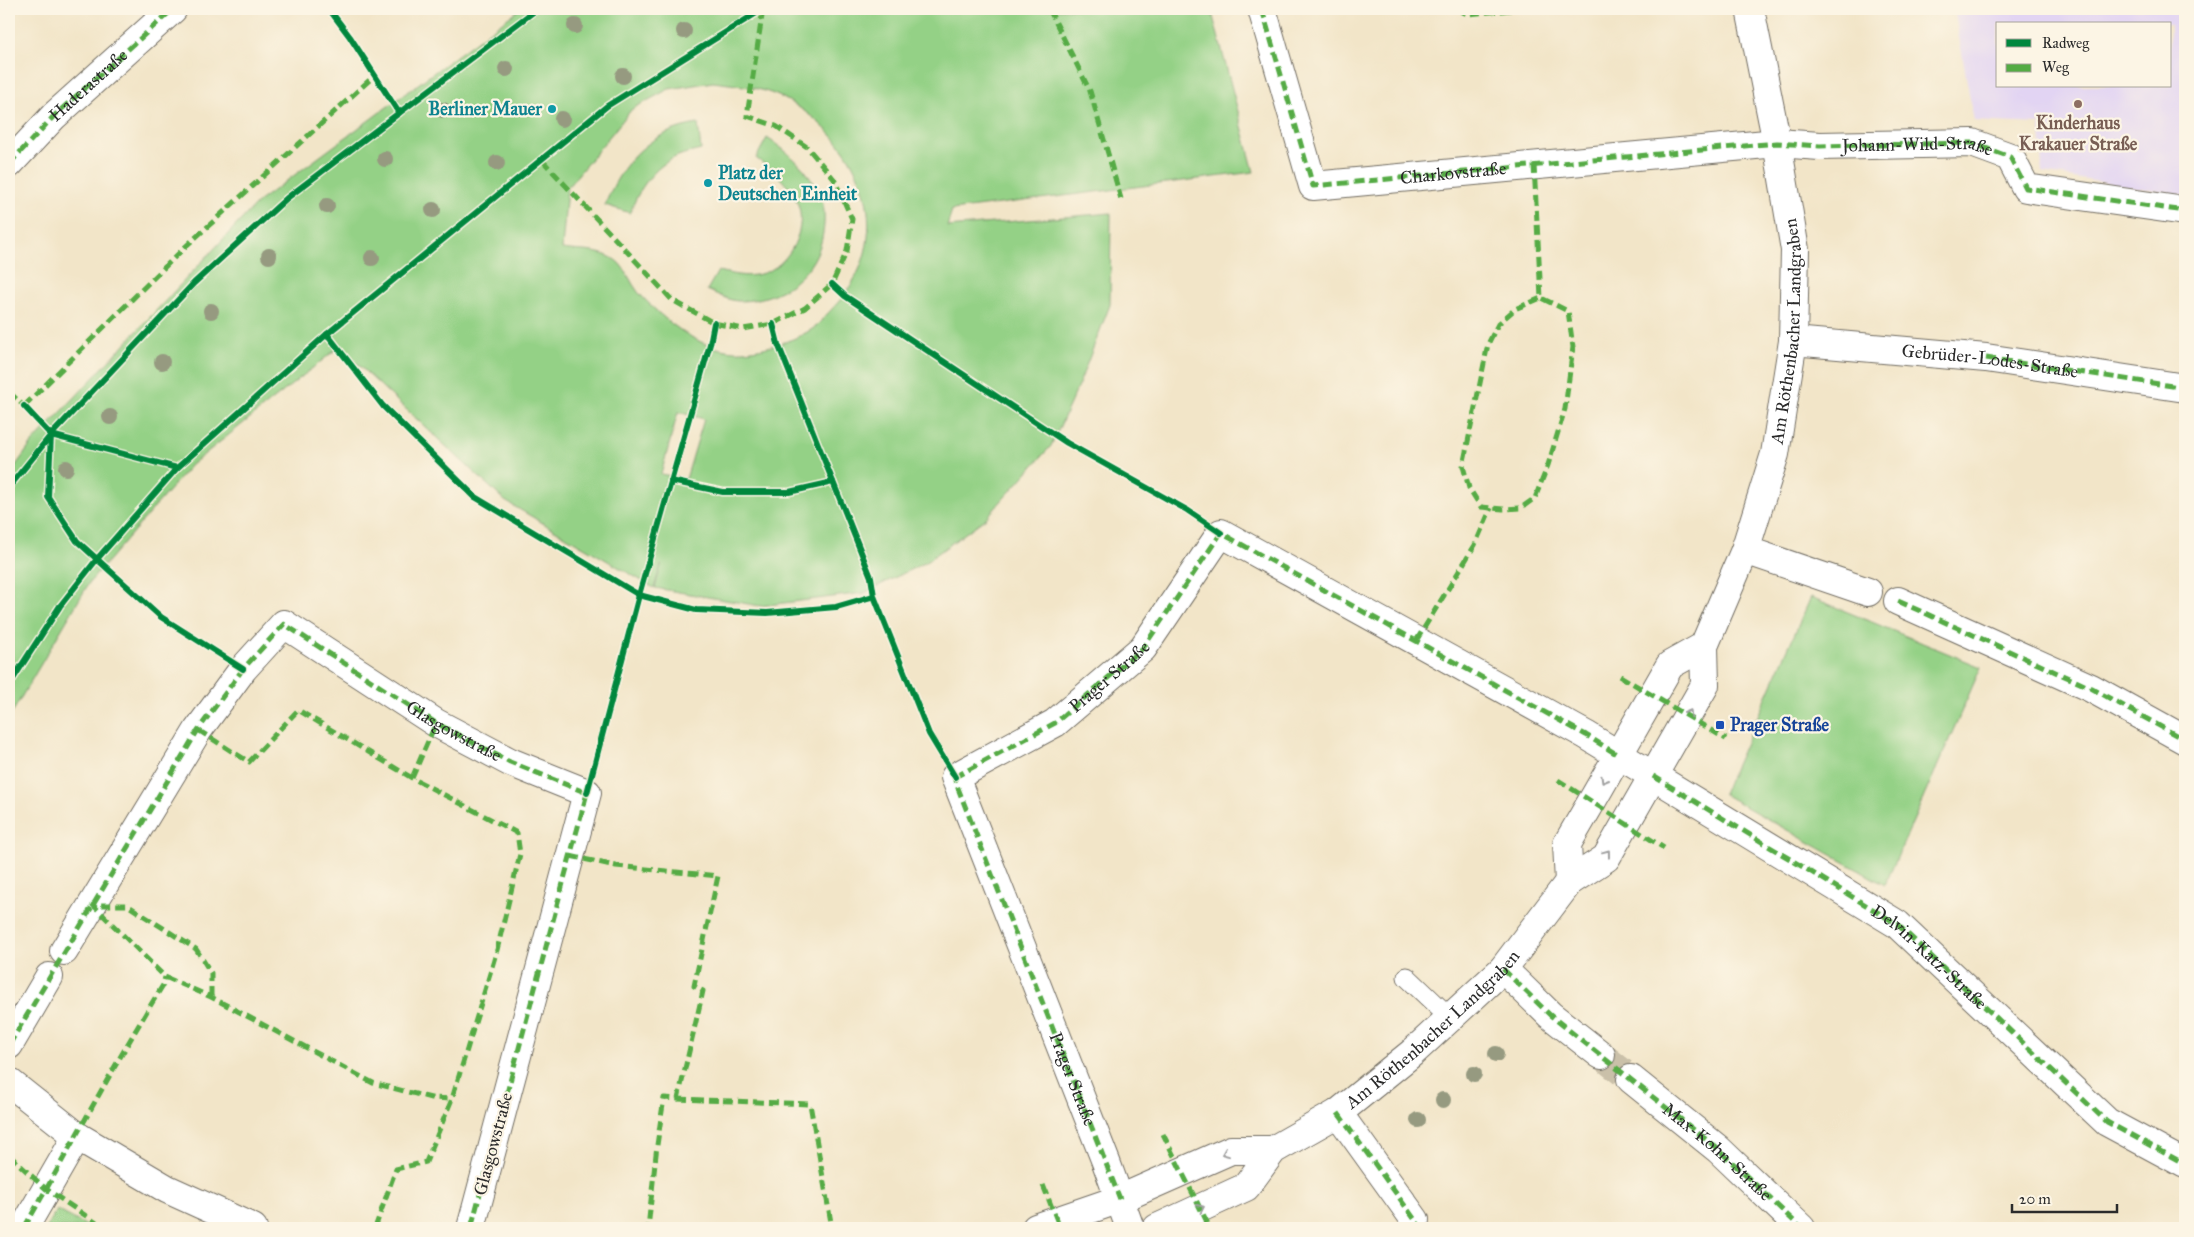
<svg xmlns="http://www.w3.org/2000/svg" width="2194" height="1237" font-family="'IM FELL Great Primer',serif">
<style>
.built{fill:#e2d4f3;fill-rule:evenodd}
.green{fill:#94d186;stroke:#607e58;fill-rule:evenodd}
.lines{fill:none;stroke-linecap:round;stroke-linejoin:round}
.minor-tunnel{stroke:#cac0a9;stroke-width:28;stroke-dasharray:28 14;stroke-linecap:butt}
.service-casing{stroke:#716c62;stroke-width:21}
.minor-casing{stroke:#716c62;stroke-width:30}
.service{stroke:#fff;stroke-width:19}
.minor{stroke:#fff;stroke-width:28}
.quiet{stroke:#54ab44;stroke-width:5;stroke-dasharray:10 5;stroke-linecap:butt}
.cycleway-casing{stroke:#fcf5e5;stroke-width:9}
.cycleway{stroke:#00873e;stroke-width:6}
.tree{fill:#969a80}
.oneway{stroke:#a0a0a0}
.education-dot{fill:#8d6e63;stroke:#fcf5e5;stroke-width:2}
.culture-dot{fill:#0f9aa8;stroke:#fcf5e5;stroke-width:2}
.transit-dot{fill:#1a4fb4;stroke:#fcf5e5;stroke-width:2}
.labels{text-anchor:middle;stroke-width:4.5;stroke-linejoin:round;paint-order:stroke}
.street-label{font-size:18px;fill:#2b2b2b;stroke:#fcf5e5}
.culture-label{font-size:18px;font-weight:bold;fill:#0d838f;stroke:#fcf5e5;text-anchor:end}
.education-label{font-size:18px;font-weight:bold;fill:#785e54;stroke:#fcf5e5}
.transit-label{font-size:18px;font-weight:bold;fill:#164399;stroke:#fcf5e5;text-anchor:start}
</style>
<rect width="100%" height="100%" fill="#fcf5e5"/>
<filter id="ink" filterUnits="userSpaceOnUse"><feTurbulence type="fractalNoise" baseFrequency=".02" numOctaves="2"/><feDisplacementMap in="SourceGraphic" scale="10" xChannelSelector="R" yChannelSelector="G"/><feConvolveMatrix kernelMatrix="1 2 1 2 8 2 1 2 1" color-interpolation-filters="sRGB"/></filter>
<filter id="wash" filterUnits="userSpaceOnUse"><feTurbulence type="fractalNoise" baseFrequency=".0096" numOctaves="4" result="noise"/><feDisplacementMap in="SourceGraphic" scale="20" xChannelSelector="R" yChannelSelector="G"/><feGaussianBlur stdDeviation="1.12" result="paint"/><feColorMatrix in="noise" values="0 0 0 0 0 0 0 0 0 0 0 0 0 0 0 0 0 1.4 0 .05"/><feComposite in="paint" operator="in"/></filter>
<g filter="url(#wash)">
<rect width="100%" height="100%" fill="#f2e5c8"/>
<path class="built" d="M1954 9H2185V195L2042 173 2040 124 1974 121ZM1998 24H2170V86H1998Z"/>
<g class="green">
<path d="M520 9H1211L1254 172 952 210 947 227 1111 213 1110 305 1079 384 1051 446 986 518 926 562 864 593 760 606 655 588 661 565 654 588 505 501 339 347 191 465 89 583 9 718V475L32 443 258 202ZM713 82C737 85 760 87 783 98 865 141 902 239 831 310 824 317 817 327 809 331 791 342 765 349 744 351 703 354 663 320 638 292 631 283 627 271 619 263 604 249 580 252 562 249L567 188 632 109 669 89ZM678 412 704 419 686 479 661 474Z"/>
<path d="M698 124 701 150C694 152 685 153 678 156 654 166 638 190 630 213L605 205C622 161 650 131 698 124Z"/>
<path d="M767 138C789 152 809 170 820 195 825 206 825 221 823 233 817 274 780 301 739 301 729 301 717 294 707 290L718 271C732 274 745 278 760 274 789 268 810 226 796 200 787 182 772 170 756 158Z"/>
<polygon points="1811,597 1981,667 1885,885 1723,794"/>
<polygon points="57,1210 91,1228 46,1228"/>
</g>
</g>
<g filter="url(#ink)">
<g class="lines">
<polyline class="minor-tunnel" points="1601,1055 1631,1079"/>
<defs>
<polyline id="service" points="1407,977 1450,1018"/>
<g id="minor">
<path id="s1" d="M1262 9 1313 186 1777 143 1820 146 1972 143 2010 157 2026 188 2185 211"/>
<polyline points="9,164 54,116 173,9"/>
<path id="s2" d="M1793 341 1986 358 2185 388"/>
<polyline points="1745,550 1868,592"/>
<polyline points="1898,601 2091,688 2185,740"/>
<polyline points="1569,882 1567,844 1592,801 1670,665 1704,646"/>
<polyline points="64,951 198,730 243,669 284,624 436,723 510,762 587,793 471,1228"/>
<polyline points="1503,969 1550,1015 1601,1055"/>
<polyline points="9,1045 49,977"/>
<polyline points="1631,1079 1718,1149 1801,1228"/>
<polyline points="9,1082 77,1136 167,1189 253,1228"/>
<polyline points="1338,1113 1415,1220"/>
<polyline points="24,1228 77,1136"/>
<polyline points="1036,1228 1120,1199 1231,1150 1273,1150"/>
<path id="s3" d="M1130 1228 1106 1162 955 777 1055 723 1143 648 1221 533 1586 735 1897 924 2107 1122 2185 1164"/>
<path id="s4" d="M1157 1228 1246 1187 1273 1150 1338 1113 1412 1053 1503 969 1569 882 1606 858 1705 685 1704 646 1745 550 1775 454 1793 341 1795 250 1777 143 1750 9"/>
</g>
</defs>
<use href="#service" class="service-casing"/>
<use href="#minor" class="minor-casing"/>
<use href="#service" class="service"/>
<use href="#minor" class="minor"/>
<g class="quiet">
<polyline points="1049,9 1090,91 1121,199"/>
<polyline points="1262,9 1313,186 1777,143 1820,146 1972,143 2010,157 2026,188 2185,211"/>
<polyline points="1457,9 1467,14 1522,9"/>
<polyline points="542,160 672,300 714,323 743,329 773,324 805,308 832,284 847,251 852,219 834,179 807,147 776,126 747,116 763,9"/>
<path id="s5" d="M9 164 54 116 173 9"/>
<polyline points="1534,165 1541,298 1568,311 1573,347 1565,409 1548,465 1535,498 1521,508 1503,509 1481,507 1469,488 1463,466 1488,344 1498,324 1515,309 1541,298"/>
<polyline points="1986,358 2185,388"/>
<polyline points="9,392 26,408"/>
<polyline points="24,406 185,247 374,76"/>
<polyline points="1898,601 2091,688 2185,740"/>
<polyline points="1416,641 1475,545 1491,508"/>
<polyline points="1620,676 1726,739"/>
<polyline points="198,730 249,762 298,710 412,778 517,833 520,854 497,950 452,1099 426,1162 396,1169 375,1228"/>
<path id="s6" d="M952 773 1120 1199"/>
<polyline points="1653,776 1897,924 2107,1122 2185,1164"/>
<path id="s7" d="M955 777 1055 723 1143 648 1221 533 1586 735 1618 755"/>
<polyline points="412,778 436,723"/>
<polyline points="1558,780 1664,848"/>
<polyline points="570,856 616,866 718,876 694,986 703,991 678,1099 664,1098 657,1145 648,1228"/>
<path id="s8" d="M1503 969 1550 1015 1718 1149 1801 1228"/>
<polyline points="211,997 211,973 196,949 127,905 93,905 165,977 211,997 373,1083 431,1098 452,1099"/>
<path id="s9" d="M9 1045 198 730 243 669 284 624 436 723 510 762 587 793 471 1228"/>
<polyline points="678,1099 810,1104 832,1228"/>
<polyline points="1338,1113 1421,1228"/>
<polyline points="1163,1134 1210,1228"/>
<polyline points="9,1155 46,1189 104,1228"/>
<polyline points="1043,1185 1060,1228"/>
<path d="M24 1228C71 1147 114 1064 163 985L165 977"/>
</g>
<defs>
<g id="cycleway">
<polyline points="329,9 350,37 399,113 537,9"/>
<polyline points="832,284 845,296 1067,443 1187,510 1221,533"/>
<polyline points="773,324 778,344 871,577 874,596 929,734 955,777"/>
<polyline points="327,334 383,406 475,497 639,595 696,610 767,613 836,607 874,596"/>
<polyline points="24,406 51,435 177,468"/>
<polyline points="51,435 48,497 77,541 161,617 243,669"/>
<polyline points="671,481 723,492 789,492 833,482"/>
<polyline points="9,487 51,435 194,283 287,198 399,113"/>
<polyline points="9,685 60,606 97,559 177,468 327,334 607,106 763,9"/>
<polyline points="587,793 639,595 710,344 714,323"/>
</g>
</defs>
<use href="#cycleway" class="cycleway-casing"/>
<use href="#cycleway" class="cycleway"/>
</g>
<g class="tree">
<circle cx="575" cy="26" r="8"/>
<circle cx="684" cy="31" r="8"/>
<circle cx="506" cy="69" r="8"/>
<circle cx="623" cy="76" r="8"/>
<circle cx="443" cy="110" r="8"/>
<circle cx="562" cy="119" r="8"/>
<circle cx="385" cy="159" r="8"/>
<circle cx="497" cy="163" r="8"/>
<circle cx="327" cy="206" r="8"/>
<circle cx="433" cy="210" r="8"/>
<circle cx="269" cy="256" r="8"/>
<circle cx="372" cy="258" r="8"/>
<circle cx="211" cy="311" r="8"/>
<circle cx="162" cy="362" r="8"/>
<circle cx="110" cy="417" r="8"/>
<circle cx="66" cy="468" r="8"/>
<circle cx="1496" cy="1054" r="8"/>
<circle cx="1474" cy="1074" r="8"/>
<circle cx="1443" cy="1100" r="8"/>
<circle cx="1418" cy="1120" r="8"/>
</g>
<defs><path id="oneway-chevron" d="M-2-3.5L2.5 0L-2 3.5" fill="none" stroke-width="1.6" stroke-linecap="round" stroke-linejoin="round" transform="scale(1.25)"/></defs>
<g class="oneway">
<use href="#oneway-chevron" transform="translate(1689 713) rotate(-60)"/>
<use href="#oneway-chevron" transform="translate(1604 780) rotate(120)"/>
<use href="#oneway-chevron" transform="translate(1607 853) rotate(-53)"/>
<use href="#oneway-chevron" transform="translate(1225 1153) rotate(158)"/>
<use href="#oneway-chevron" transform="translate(1201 1208) rotate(-25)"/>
</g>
</g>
<circle class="education-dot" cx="2078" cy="104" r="5"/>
<g class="culture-dot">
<circle cx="552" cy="109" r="5"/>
<circle cx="708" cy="183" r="5"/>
</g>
<rect class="transit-dot" x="1715" y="720" width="10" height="10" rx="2.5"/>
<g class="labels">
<g class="street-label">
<text dy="6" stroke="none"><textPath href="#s5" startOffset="112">Haderastraße</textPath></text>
<text dy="6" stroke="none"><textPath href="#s1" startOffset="791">Johann-Wild-Straße</textPath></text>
<text dy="6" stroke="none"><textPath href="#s1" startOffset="325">Charkovstraße</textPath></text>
<text dy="6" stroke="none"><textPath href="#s4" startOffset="1158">Am Röthenbacher Landgraben</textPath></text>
<text dy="6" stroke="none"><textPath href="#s2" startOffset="198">Gebrüder-Lodes-Straße</textPath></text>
<text dy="6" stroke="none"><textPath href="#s7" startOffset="185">Prager Straße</textPath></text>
<text dy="6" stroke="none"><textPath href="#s9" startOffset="705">Glasgowstraße</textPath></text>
<text dy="6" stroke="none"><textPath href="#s3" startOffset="1679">Delvin-Katz-Straße</textPath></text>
<text dy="6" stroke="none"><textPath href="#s4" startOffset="345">Am Röthenbacher Landgraben</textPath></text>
<text dy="6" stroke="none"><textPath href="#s6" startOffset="329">Prager Straße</textPath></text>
<text transform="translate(493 1144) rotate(-75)" y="6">Glasgowstraße</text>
<text dy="6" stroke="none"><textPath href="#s8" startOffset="282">Max-Kohn-Straße</textPath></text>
</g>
<g class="culture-label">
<text x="542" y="115">Berliner Mauer</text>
<text x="718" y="179" text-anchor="start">Platz der<tspan x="718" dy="21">Deutschen Einheit</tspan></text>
</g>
<g class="education-label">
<text x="2078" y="129">Kinderhaus<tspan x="2078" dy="21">Krakauer Straße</tspan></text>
</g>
<g class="transit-label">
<text x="1730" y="731">Prager Straße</text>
</g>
</g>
<rect width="2194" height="1237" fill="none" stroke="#fcf5e5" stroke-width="30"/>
<rect x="1996" y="22" width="175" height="65" fill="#fcf5e5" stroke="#a8a49b"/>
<rect x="2006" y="39" width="25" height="8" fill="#00873e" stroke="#a8a49b"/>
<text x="2042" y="48" font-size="15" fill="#2b2b2b">Radweg</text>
<rect x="2006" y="64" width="25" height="8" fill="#54ab44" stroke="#a8a49b"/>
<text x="2042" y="72" font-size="15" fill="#2b2b2b">Weg</text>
<path d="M2012 1204v8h105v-8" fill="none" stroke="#2b2b2b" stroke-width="2.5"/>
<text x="2019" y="1204" font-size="15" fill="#2b2b2b" stroke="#fcf5e5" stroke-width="4" paint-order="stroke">20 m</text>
</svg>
